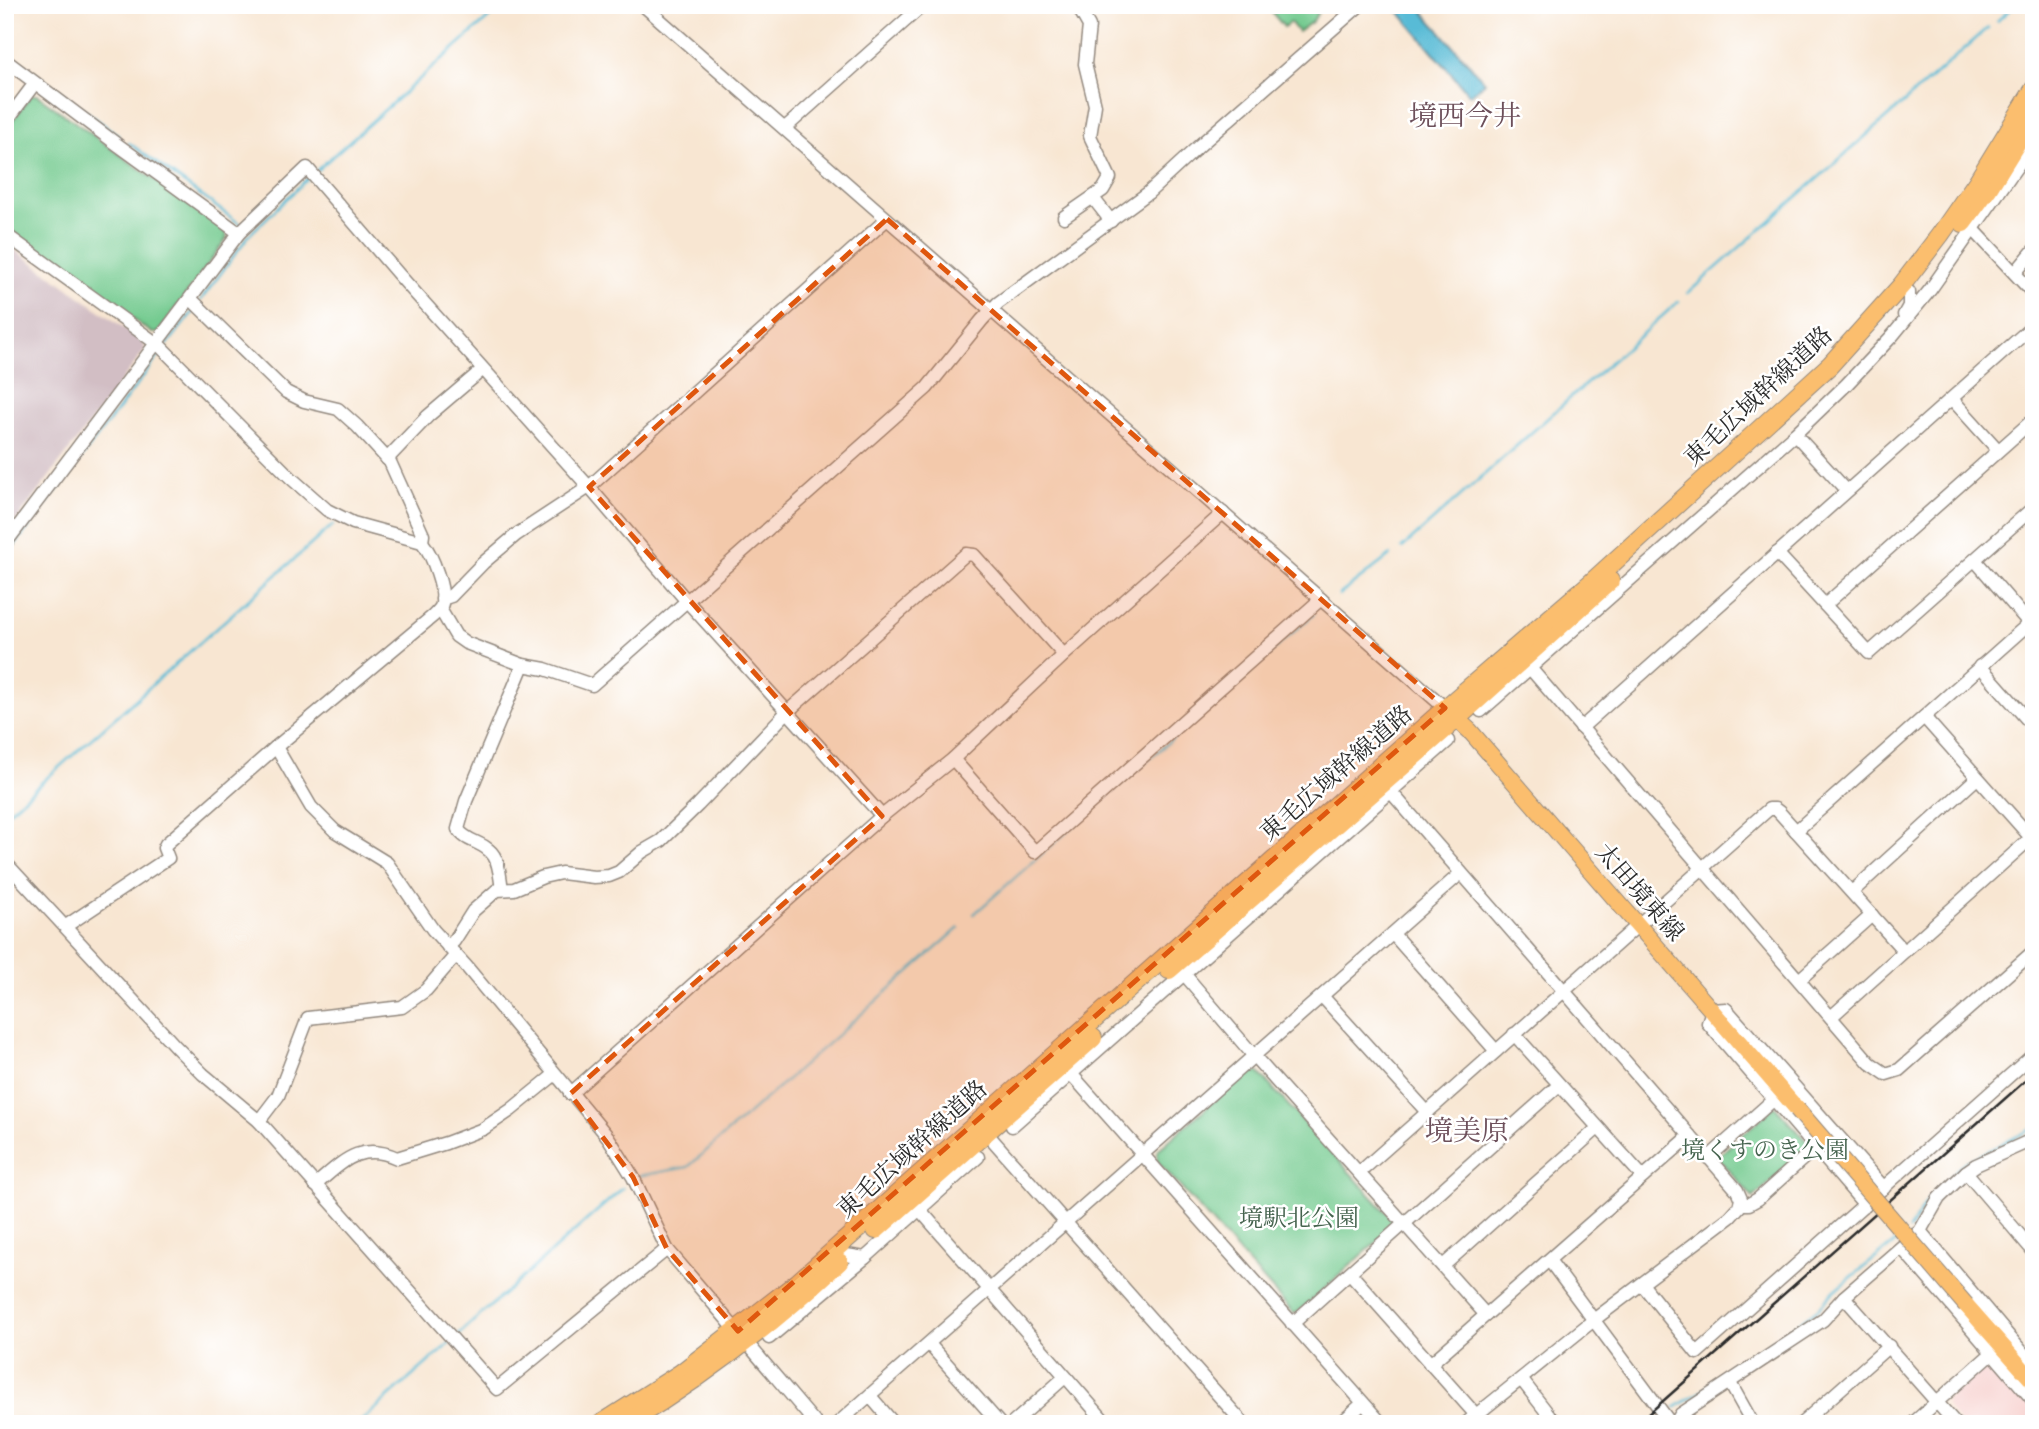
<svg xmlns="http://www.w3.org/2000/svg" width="2039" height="1429" font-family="'IM FELL English','Noto Serif JP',serif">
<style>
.built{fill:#f7d0ce}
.industrial{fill:#d2bec4}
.green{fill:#75cb90;stroke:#507b5e;stroke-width:2}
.water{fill:#58bbd6;stroke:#427380;stroke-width:2}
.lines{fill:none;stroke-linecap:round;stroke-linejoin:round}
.stream{stroke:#58bbd6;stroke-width:2.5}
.minor-casing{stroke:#92887e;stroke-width:15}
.major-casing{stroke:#92887e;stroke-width:18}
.highway-casing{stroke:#92887e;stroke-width:20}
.minor{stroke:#fff;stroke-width:12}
.major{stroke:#fbbe6e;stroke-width:16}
.highway{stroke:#fbbe6e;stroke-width:18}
.rail{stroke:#2b2b2b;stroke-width:2.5}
.major-bridge-casing{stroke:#92887e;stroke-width:18;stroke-linecap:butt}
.major-bridge{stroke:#fbbe6e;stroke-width:16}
.marked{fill:#df570e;fill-opacity:0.2;stroke:#df570e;stroke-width:5;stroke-dasharray:14 9;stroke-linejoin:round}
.labels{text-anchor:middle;stroke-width:5;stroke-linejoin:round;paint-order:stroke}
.street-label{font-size:24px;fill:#2b2b2b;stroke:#fff}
.park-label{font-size:24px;fill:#45634e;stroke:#fff}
.quarter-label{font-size:28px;fill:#6d505b;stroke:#fff}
</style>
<rect width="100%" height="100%" fill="#fff"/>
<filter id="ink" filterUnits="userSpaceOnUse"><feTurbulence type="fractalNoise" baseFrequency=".0143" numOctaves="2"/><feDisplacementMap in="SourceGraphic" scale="14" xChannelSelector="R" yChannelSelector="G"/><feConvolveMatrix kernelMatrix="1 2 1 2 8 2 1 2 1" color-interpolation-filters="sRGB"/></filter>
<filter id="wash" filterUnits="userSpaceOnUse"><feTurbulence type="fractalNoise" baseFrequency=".00686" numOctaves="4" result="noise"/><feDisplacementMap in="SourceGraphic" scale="28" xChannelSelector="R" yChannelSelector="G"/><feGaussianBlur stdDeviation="1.57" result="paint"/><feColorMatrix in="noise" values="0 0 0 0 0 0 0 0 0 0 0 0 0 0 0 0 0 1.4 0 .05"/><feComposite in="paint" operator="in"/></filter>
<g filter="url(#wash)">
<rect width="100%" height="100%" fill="#f8e6d2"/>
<polygon class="built" points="1991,1361 1996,1362 2034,1406 2034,1424 1961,1424 1946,1406 1946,1400"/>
<polygon class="industrial" points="5,243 144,342 145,350 5,535"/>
<g class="green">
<polygon points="1273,5 1322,5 1313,21 1298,32 1290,22 1284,27 1269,9"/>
<polygon points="31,95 37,95 226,231 227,238 158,333 152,333 5,227 5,131"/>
<polygon points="1248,1071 1258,1072 1397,1224 1297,1313 1293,1313 1157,1161 1158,1150"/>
<polygon points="1775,1106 1811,1146 1753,1198 1717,1157"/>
</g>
<polygon class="water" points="1393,5 1417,5 1485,82 1471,95 1468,93"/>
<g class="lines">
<g class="stream">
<polyline points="1997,21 2015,5"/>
<polyline points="5,53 7,54"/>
<polyline points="18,62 118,135"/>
<polyline points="129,143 240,224"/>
<polyline points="317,170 503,5"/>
<polyline points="1688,293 1988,28"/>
<polyline points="201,300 250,234 309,177"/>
<polyline points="167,345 195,309"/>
<polyline points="1402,548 1679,301"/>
<polyline points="5,558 161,353"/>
<polyline points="1339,595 1391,555"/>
<polyline points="1235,684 1314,614"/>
<polyline points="5,815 333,525"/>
<polyline points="974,914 1224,693"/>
<polyline points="638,1176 688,1167 959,928"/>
<polyline points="1909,1230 1929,1198 1963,1163 2034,1128"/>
<polyline points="458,1335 623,1188"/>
<polyline points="1676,1407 1721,1379 1818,1309 1834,1291 1902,1237"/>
<polyline points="358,1424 450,1343"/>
</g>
</g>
</g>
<g filter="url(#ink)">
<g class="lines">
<defs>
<g id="minor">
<polyline points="643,5 1445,708"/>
<polyline points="5,60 118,145 239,233"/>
<polyline points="5,123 35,83"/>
<polyline points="785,128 923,5"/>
<polyline points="1093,198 1111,221"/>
<polyline points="1064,217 1103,190 1110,178 1090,136 1095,105 1085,64 1089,26 1077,5"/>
<polyline points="1974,230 2034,294"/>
<path d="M5 234 160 346 291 478 327 510 353 523 422 542C432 554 447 593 441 607 439 610 436 613 433 616L276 747 166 844 164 848 168 858 66 926"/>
<polyline points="2015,273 2034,250"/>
<polyline points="191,299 286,392 304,401 338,409 357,426 390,462 423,535 422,542"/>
<polyline points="1904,315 1909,306 1909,292"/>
<polyline points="1952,399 1998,450"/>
<polyline points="1795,434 1846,490"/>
<polyline points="387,459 428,416 482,370"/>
<polyline points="5,544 239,233 307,168 400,276 589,487 686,600 882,816"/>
<polyline points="1777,553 1869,653 2034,507"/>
<polyline points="1975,560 2029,623"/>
<polyline points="442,599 451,596 483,563 516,535 589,487 887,219"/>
<polyline points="1825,605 2034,419"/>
<polyline points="440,609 456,636 466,643 523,665 545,669 592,685 927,388 982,320 998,303 1148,193 1200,145 1360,5"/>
<polyline points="1980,666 2034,727"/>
<polyline points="1530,668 1870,1063 1886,1074 1899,1070 2034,951"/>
<polyline points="1481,711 1795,434 1846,385 1893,335 1930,290 2034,142"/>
<polyline points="1924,717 2034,841"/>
<polyline points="1581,728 2034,325"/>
<polyline points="276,747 311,807 335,831 387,863 433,930 466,966 608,1137 633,1177 667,1249 816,1424"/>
<polyline points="953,759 1035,852 1321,599"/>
<polyline points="1391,792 1737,1190 1741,1199 1739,1207 1730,1217 1595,1319 1465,1424"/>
<polyline points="1796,831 2034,619"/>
<polyline points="5,862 176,1047 203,1074 259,1121 497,1389 667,1249"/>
<path d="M502 889C500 879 500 865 494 856 486 842 465 842 458 829L466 801 523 665"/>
<polyline points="1852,892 1977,778"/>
<polyline points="1393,934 1496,1051"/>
<polyline points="448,947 454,941 473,911 497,890 514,889 543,877 561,873 594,877 609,876 619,872 642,852 661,841 698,805 787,712 966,554 974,555 1064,655"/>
<polyline points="1185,975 1254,1056 1486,1315"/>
<polyline points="1799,980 1872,915"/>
<polyline points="1322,996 1427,1112"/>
<polyline points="1831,1017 2031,838"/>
<polyline points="1514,1034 1643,1177"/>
<polyline points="1072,1075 1382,1424"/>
<polyline points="570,1094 882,816 953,759 1064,655 1223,513"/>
<polyline points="259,1121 278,1096 308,1018 402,1007 426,990 456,955"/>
<polyline points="1012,1126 1448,741"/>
<polyline points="982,1128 1244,1424"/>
<polyline points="1708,1158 1773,1100"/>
<polyline points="1360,1172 1769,809 1775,809 1779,812 1904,951"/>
<polyline points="1966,1172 2034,1252"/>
<path d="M315 1185C342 1163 359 1141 397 1158L446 1143 483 1129 511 1110 554 1075"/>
<polyline points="1741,1204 1749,1204 1758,1199 1815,1148"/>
<polyline points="1865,1205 1708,1023 1712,1010 1726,1009 1884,1188"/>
<polyline points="920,1210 1107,1424"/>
<polyline points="1920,1231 2034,1366"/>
<polyline points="1902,1248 2034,1401"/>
<polyline points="846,1255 865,1258"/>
<polyline points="1549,1260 1671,1424"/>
<polyline points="1443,1266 1598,1128"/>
<polyline points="1350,1273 1476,1415"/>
<polyline points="1642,1284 1697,1353 2034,1054"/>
<polyline points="1844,1297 1956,1424"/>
<polyline points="1292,1324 1559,1085"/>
<polyline points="769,1338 865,1258 978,1157"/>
<polyline points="929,1344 1000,1424"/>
<polyline points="1430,1364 1690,1136"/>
<polyline points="1521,1379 1556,1424"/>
<polyline points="1730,1383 1753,1424"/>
<polyline points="870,1396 894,1424"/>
<polyline points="837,1424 1461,873"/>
<polyline points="1012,1424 1065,1377"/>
<polyline points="1340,1424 1363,1403"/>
<polyline points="1675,1424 1681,1414 1823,1320 1844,1297 1920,1231 1939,1198 1966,1172 1976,1165 2034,1139"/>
<polyline points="1801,1424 1889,1346"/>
<polyline points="1912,1424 1992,1353"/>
</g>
<g id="major">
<polyline points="1447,710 1470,731 1797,1109"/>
<polyline points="1966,1305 2034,1382"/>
</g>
<g id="highway">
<polyline points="1963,223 1988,189 2034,115"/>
<polyline points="1169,970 1443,731 1610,581"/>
<polyline points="876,1230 1093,1038"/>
<polyline points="601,1424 681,1373 797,1283 1456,699 1593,581 1830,365 1901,286 1940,235 1977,182 2034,89"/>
<path d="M625 1424C702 1378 773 1324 839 1262"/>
</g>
</defs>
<use href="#minor" class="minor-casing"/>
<use href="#major" class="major-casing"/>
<use href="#highway" class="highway-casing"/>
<use href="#minor" class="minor"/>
<use href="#major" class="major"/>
<use href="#highway" class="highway"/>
<polyline class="rail" points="1637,1424 2034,1073"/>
<defs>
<polyline id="major-bridge" points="1797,1109 1966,1305"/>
</defs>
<use href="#major-bridge" class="major-bridge-casing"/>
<use href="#major-bridge" class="major-bridge"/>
</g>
</g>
<path class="marked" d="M887 219 1445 708 738 1331 667 1249 633 1177 570 1094 882 816 589 487Z"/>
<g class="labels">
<g class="street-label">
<text transform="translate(1758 396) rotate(-43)" y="8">東毛広域幹線道路</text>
<text transform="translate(1336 773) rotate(-41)" y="8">東毛広域幹線道路</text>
<text transform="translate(1640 892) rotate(49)" y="8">太田境東線</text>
<text transform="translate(912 1149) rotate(-42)" y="8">東毛広域幹線道路</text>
</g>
<g class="park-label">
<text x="1765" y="1158">境くすのき公園</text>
<text x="1299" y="1226">境駅北公園</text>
</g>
<g class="quarter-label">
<text x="1465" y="125">境西今井</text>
<text x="1467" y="1140">境美原</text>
</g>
</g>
<rect width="2039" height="1429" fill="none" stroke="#fff" stroke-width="28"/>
</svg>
